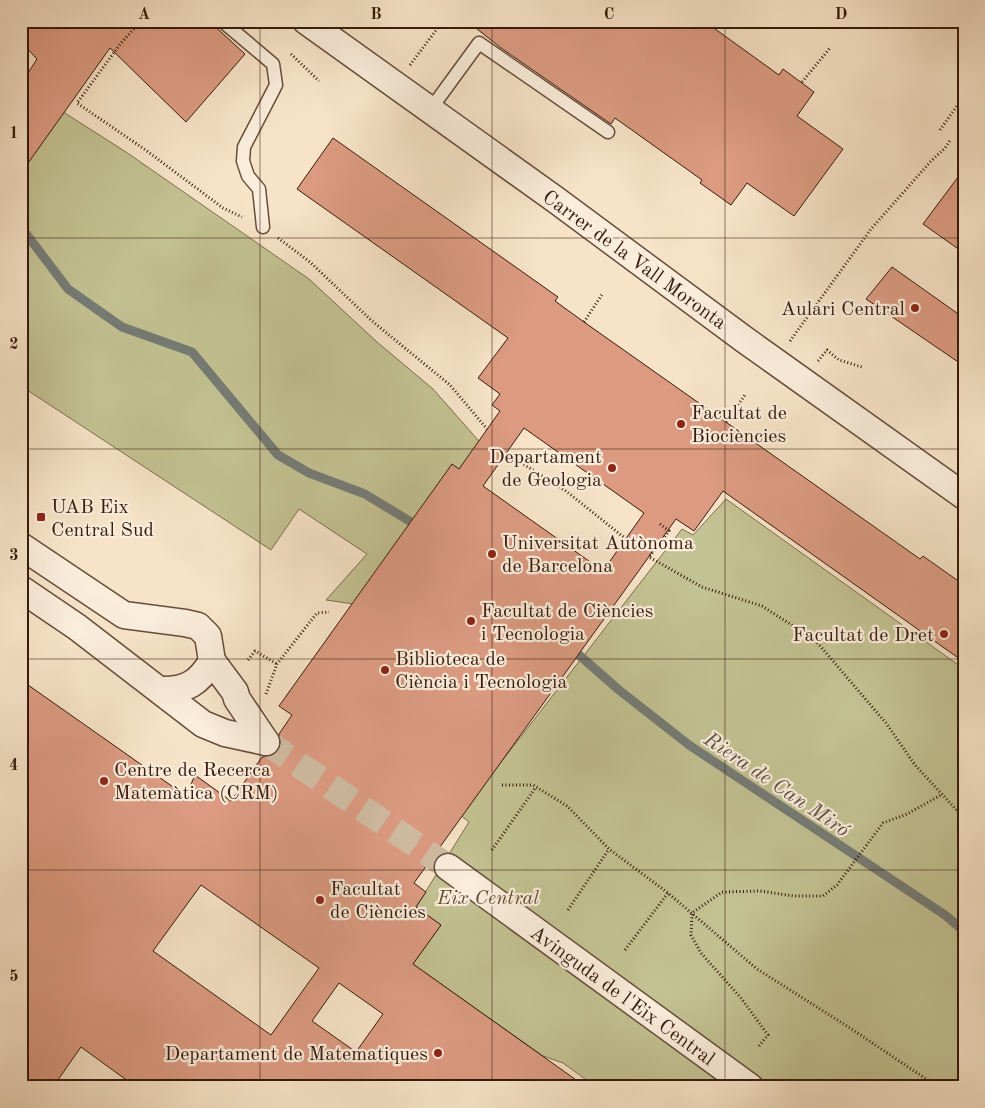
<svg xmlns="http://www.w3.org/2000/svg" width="985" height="1108" font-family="'Old Standard TT',serif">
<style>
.green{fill:#c3c292;stroke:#7c6e4f}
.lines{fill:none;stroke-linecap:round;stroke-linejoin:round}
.stream{stroke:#757c76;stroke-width:9}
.building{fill:#dc9b81;stroke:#361a0c;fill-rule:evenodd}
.street-tunnel{stroke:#d0bca2;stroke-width:26;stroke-dasharray:26 13;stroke-linecap:butt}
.lane-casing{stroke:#664c3b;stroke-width:15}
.street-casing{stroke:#664c3b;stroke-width:29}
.path{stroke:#361a0c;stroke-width:3;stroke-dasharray:1 2.5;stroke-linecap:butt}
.lane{stroke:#faeddb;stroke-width:12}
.street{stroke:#faeddb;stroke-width:26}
.grid{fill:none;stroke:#361a0c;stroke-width:1;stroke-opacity:0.55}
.poi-dot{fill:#8f2418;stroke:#faeddb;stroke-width:2}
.labels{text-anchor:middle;stroke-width:4.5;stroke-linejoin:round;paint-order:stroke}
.street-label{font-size:20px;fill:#361a0c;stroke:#faeddb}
.poi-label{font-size:20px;fill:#361a0c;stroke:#faeddb;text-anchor:start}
.park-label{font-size:20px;font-style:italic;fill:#604c34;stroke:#faeddb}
.water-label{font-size:21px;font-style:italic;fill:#5b534a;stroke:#faeddb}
.neatline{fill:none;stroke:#361a0c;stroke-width:2}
.grid-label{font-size:16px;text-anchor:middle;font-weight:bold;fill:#361a0c}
</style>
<rect width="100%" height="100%" fill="#f7e4c8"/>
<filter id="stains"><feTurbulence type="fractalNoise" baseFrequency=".004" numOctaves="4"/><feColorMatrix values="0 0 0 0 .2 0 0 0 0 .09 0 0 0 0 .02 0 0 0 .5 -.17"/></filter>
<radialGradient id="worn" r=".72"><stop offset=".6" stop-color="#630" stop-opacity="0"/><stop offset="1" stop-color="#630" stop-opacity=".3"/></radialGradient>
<g class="green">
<polygon points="57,108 126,152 309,279 377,342 433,389 485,448 361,605 326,600 367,554 299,509 271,550 21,386 21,157"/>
<polygon points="726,499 964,669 964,1087 596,1087 563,1063 543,1056 413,964 441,925 416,907 469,822 460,815 682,529 693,535"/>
</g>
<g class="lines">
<g class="stream">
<polyline points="21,227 68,289 122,327 192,352 278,455 309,473 365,494 411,522"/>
<polyline points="579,655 619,690 689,745 945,915 964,931"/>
</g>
</g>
<g class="building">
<polygon points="21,21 209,21 245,54 186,122 110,48 21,173 21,84 37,59 21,42"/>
<polygon points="467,21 704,21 779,75 783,69 814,92 797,116 843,149 794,216 747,183 731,205 700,183 702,180 615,118 611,124 501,48"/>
<path d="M333 138 558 297 555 301 584 322 920 559 923 556 964 585V662L723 491 694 531 676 519 414 883 426 892 416 907 441 925 413 964 586 1087H136L81 1047 53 1087H21V680L186 796 195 775 231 801 262 757 271 756 279 749 281 741 279 734 292 715 279 706 452 464 459 469 500 411 492 405 500 394 478 378 508 338 297 189ZM524 428 644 513 603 571 483 486ZM201 885 319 968 271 1035 153 951ZM339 983 383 1014 356 1052 312 1021Z"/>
<polygon points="964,169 964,253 923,224"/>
<polygon points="892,267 964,318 964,366 866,299"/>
</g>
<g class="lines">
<polyline class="street-tunnel" points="266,742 448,867"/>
<defs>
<g id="lane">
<polyline points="222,21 273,64 276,85 244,147 243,161 248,176 259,189 263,227"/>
<polyline points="430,110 479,43 608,132"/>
</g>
<g id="street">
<polyline points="306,21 556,200 745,340 964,496"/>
<polyline points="21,546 124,615 185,623 198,626 208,636 212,661 235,692 237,699 266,742"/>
<polyline points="21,589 77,627 203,724 225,733 266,742"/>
<path d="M160 690C186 691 199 683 212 661"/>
<polyline points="448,867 750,1087"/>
</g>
</defs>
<use href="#lane" class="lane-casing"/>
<use href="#street" class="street-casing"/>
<g class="path">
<polyline points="141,21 121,43 77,103 147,151 223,208 242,217"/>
<polyline points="802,27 806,21"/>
<polyline points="291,54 319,81"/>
<polyline points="410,65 443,21"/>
<polyline points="802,82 830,48"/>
<polyline points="940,130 964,96"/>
<polyline points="278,238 310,262 372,321 450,385 487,429"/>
<polyline points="584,322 603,293"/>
<polyline points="790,341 871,229 932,160 945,148 951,139"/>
<polyline points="818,361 827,350 839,360 862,367"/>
<polyline points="726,422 745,395"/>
<polyline points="506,453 566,491 626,539"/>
<polyline points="660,524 669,531 649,557 702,587 762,606 815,640 886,723 915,765 964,818"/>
<polyline points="248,660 255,651 277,664"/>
<polyline points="266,694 277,664 317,613 329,612"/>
<polyline points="502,785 533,785 567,806 609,849 668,893 757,969 850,1028 938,1087"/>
<polyline points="492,850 536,787"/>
<polyline points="568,910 609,849"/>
<polyline points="625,950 668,893"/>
<polyline points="759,1046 768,1035 741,998 701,953 691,935 692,913 722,892 760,891 794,896 823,896 837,885 883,823 907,814 941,795"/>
</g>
<use href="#lane" class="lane"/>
<use href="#street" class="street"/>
</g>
<path class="grid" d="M260 21V1087M492 21V1087M725 21V1087M21 238H964M21 449H964M21 659H964M21 870H964"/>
<g class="poi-dot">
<circle cx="915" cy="308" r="5"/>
<circle cx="681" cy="424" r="5"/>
<circle cx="612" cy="468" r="5"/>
<rect x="36" y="512" width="10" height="10" rx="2.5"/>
<circle cx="492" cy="554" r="5"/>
<circle cx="471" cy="621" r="5"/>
<circle cx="944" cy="634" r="5"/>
<circle cx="385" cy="670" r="5"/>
<circle cx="104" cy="781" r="5"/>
<circle cx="320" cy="900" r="5"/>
<circle cx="438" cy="1053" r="5"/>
</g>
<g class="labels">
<g class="street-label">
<text transform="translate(635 259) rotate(36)" y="7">Carrer de la Vall Moronta</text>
<text transform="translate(623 995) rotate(36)" y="7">Avinguda de l'Eix Central</text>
</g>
<g class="poi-label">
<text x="905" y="315" text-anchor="end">Aulari Central</text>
<text x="691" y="419">Facultat de<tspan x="691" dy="23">Biociències</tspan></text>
<text x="602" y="463" text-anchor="end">Departament<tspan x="602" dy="23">de Geologia</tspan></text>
<text x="51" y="513">UAB Eix<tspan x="51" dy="23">Central Sud</tspan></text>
<text x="502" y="549">Universitat Autònoma<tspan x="502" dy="23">de Barcelona</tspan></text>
<text x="481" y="617">Facultat de Ciències<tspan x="481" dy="23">i Tecnologia</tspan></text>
<text x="934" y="641" text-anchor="end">Facultat de Dret</text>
<text x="395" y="665">Biblioteca de<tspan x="395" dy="23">Ciència i Tecnologia</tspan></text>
<text x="114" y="776">Centre de Recerca<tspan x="114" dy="23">Matemàtica (CRM)</tspan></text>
<text x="330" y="895">Facultat<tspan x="330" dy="23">de Ciències</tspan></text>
<text x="428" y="1060" text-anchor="end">Departament de Matematiques</text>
</g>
<g class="park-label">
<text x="488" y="904">Eix Central</text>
</g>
<g class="water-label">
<text transform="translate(777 784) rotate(34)" y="7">Riera de Can Miró</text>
</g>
</g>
<rect width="985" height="1108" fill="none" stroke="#f7e4c8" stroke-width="55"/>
<rect x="28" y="28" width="930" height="1052" class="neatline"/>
<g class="grid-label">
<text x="144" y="19">A</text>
<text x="376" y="19">B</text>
<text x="609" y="19">C</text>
<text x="841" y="19">D</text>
<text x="14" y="138">1</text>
<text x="14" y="349">2</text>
<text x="14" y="560">3</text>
<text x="14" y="770">4</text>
<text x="14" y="981">5</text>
</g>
<rect width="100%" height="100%" filter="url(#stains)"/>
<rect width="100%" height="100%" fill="url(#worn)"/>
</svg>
